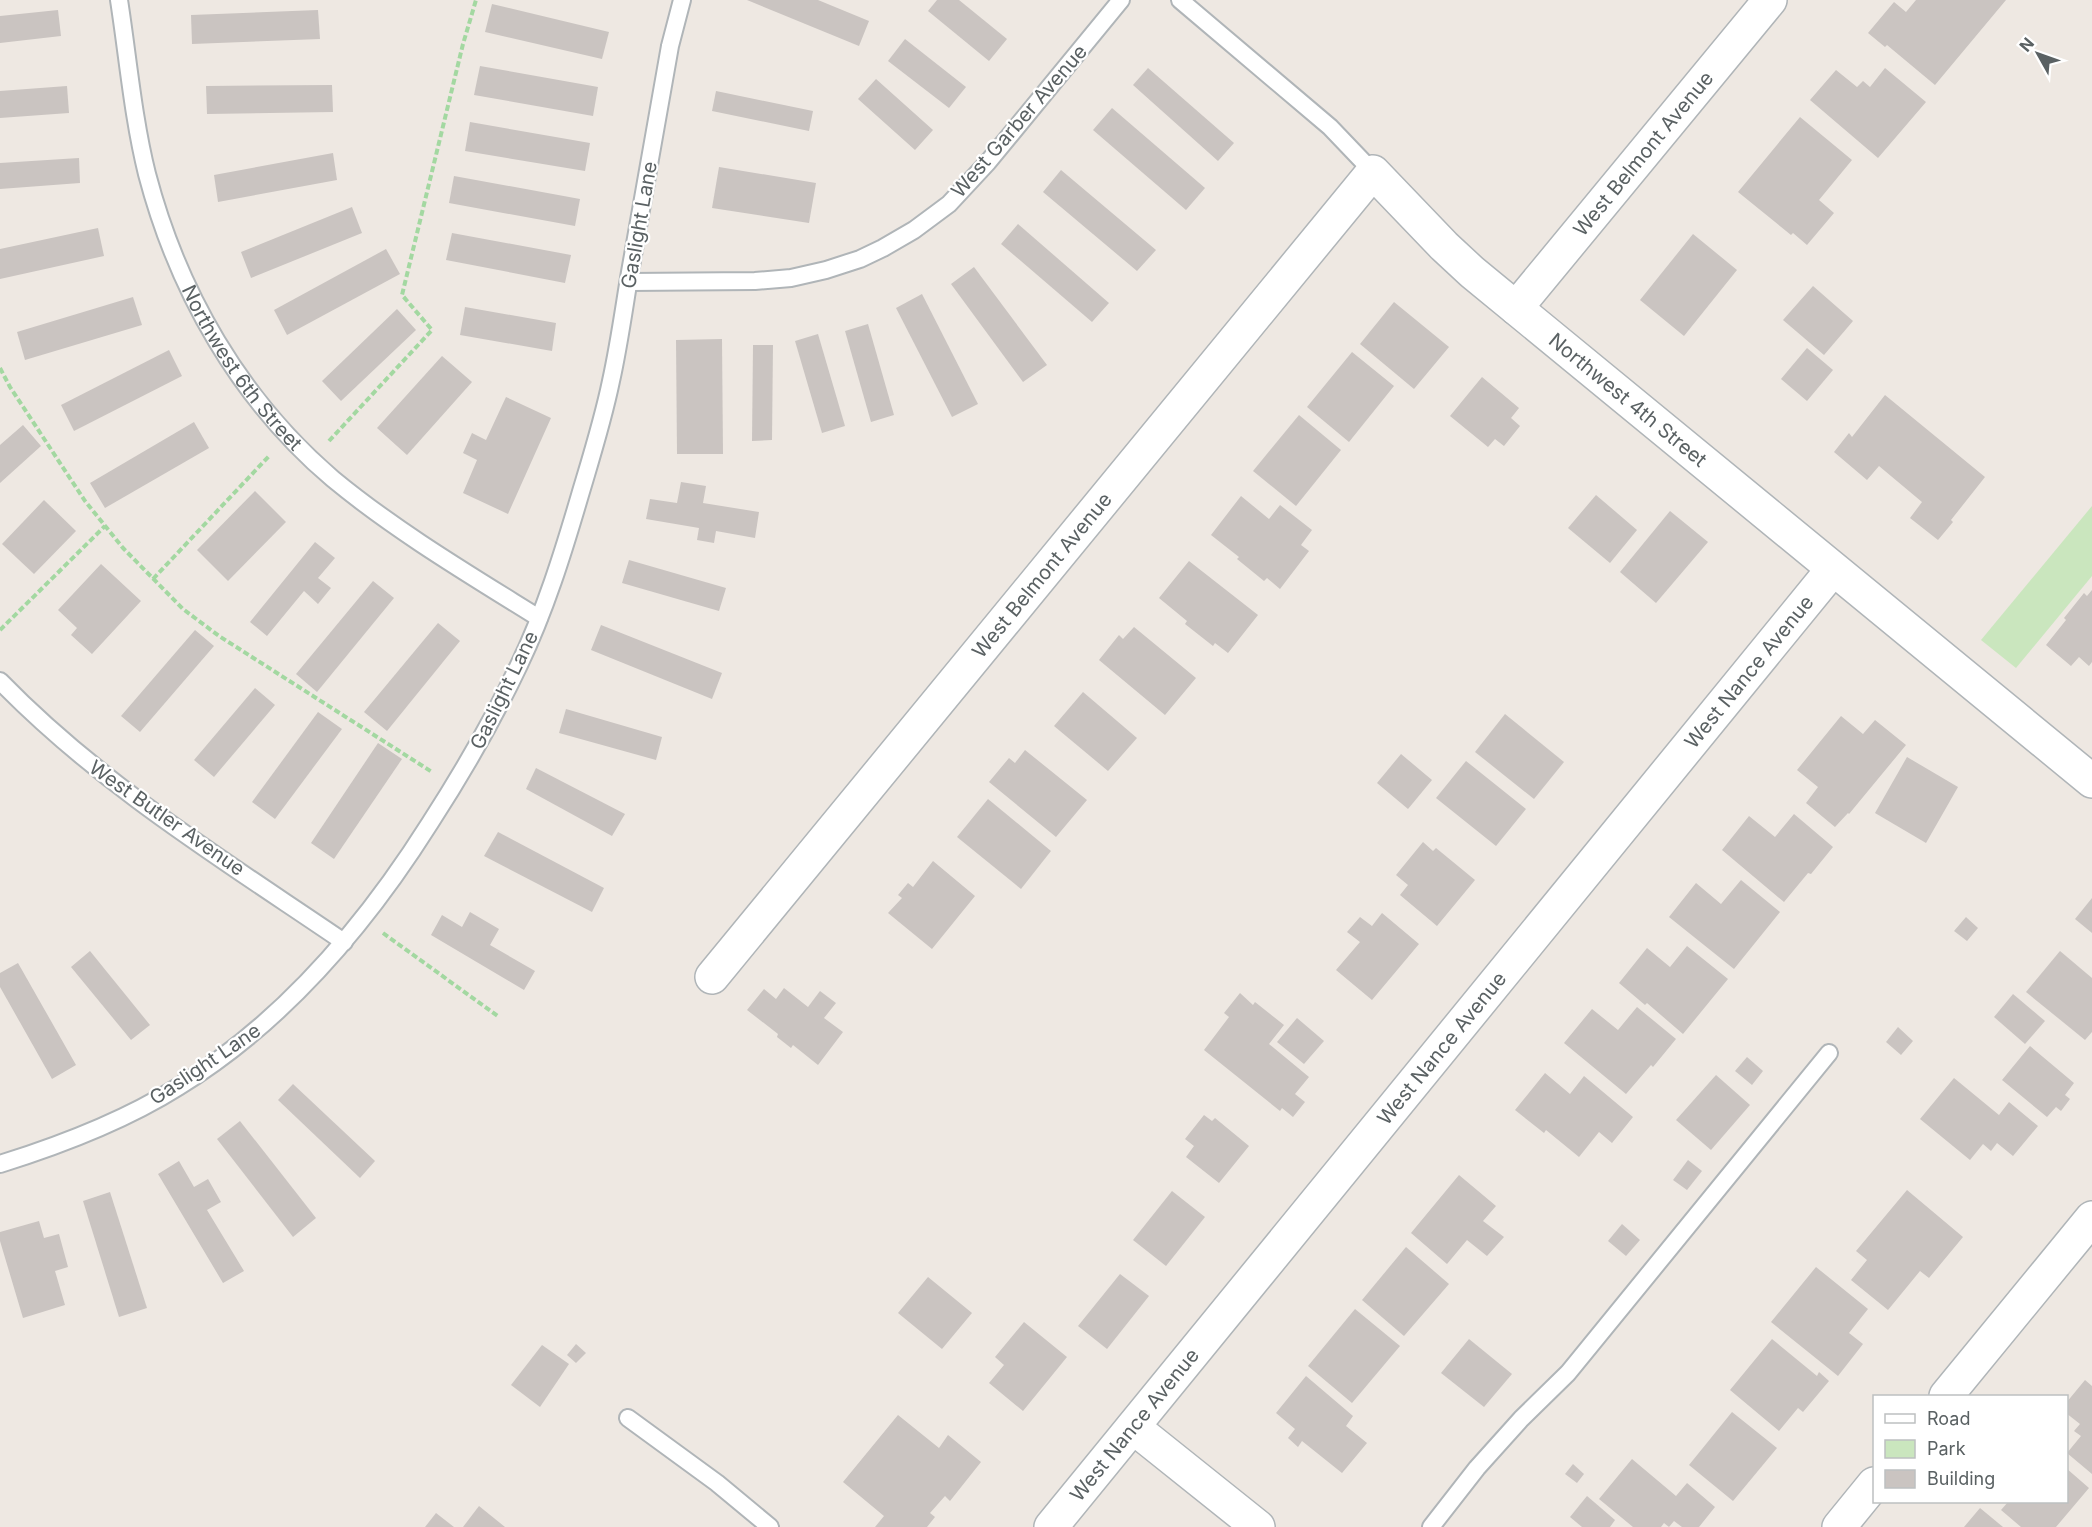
<svg xmlns="http://www.w3.org/2000/svg" width="2092" height="1527" font-family="Inter,sans-serif">
<style>
.green{fill:#cae6be}
.building{fill:#cac4c1}
.lines{fill:none;stroke-linecap:round;stroke-linejoin:round}
.lane-casing{stroke:#b0b5b8;stroke-width:20}
.street-casing{stroke:#b0b5b8;stroke-width:36}
.path{stroke:#a3d8a1;stroke-width:4;stroke-dasharray:6 3;stroke-linecap:butt}
.lane{stroke:#fff;stroke-width:16}
.street{stroke:#fff;stroke-width:33}
.labels{text-anchor:middle;stroke-width:4.5;stroke-linejoin:round;paint-order:stroke}
.street-label{font-size:20px;fill:#5a6163;stroke:#fff}
</style>
<rect width="100%" height="100%" fill="#eee8e2"/>
<polygon class="green" points="2092,506 2092,576 2016,668 1981,640"/>
<g class="building">
<polygon points="747,0 818,0 869,21 859,46"/>
<polygon points="937,0 959,0 1007,39 989,61 928,11"/>
<polygon points="1916,0 2006,0 1935,85 1887,45 1885,47 1868,33 1894,2 1906,12"/>
<polygon points="492,4 609,32 602,59 485,32"/>
<polygon points="58,10 61,36 0,43 0,16"/>
<polygon points="318,10 320,39 192,44 191,15"/>
<polygon points="905,39 966,87 949,108 888,61"/>
<polygon points="480,66 598,87 593,116 474,95"/>
<polygon points="1148,68 1234,143 1218,161 1133,85"/>
<polygon points="1885,68 1926,102 1878,158 1810,100 1836,70 1857,87 1863,81 1870,87"/>
<polygon points="876,79 933,130 915,150 858,99"/>
<polygon points="332,85 333,112 207,114 206,86"/>
<polygon points="67,86 69,113 0,118 0,91"/>
<polygon points="716,91 813,111 809,131 712,111"/>
<polygon points="1112,108 1205,188 1186,210 1093,130"/>
<polygon points="1800,117 1852,160 1819,200 1834,213 1807,245 1793,233 1791,235 1738,192"/>
<polygon points="470,122 590,143 585,171 465,151"/>
<polygon points="333,153 337,180 218,202 214,175"/>
<polygon points="79,158 80,183 0,189 0,163"/>
<polygon points="719,167 816,183 809,223 712,208"/>
<polygon points="1061,170 1156,250 1137,271 1043,192"/>
<polygon points="454,176 580,199 575,226 449,203"/>
<polygon points="352,207 362,233 251,278 241,252"/>
<polygon points="1018,224 1109,303 1092,322 1001,244"/>
<polygon points="98,228 104,256 0,279 0,249"/>
<polygon points="452,233 571,255 565,283 446,260"/>
<polygon points="1693,234 1737,270 1684,336 1640,300"/>
<polygon points="386,249 400,274 287,335 274,310"/>
<polygon points="974,267 1047,365 1023,382 951,284"/>
<polygon points="1813,286 1853,321 1824,355 1783,320"/>
<polygon points="922,294 978,404 952,417 896,308"/>
<polygon points="133,297 142,325 25,360 17,332"/>
<polygon points="1394,302 1449,347 1414,389 1360,344"/>
<polygon points="465,307 556,323 552,351 460,335"/>
<polygon points="397,309 416,330 341,401 322,381"/>
<polygon points="868,324 894,415 871,422 845,331"/>
<polygon points="818,334 845,426 822,433 795,341"/>
<polygon points="722,339 723,454 677,454 676,340"/>
<polygon points="753,345 773,345 772,440 752,441"/>
<polygon points="1807,348 1833,370 1807,401 1781,379"/>
<polygon points="169,350 182,376 74,431 61,405"/>
<polygon points="1352,352 1394,386 1349,442 1307,407"/>
<polygon points="442,356 472,382 407,455 377,428"/>
<polygon points="1482,377 1519,408 1511,418 1520,426 1504,446 1495,439 1488,447 1450,416"/>
<polygon points="1885,395 1985,477 1951,520 1953,522 1938,540 1910,518 1922,502 1879,466 1867,480 1834,452 1849,433 1852,437"/>
<polygon points="506,397 551,418 508,514 463,493 477,460 463,453 472,433 486,440"/>
<polygon points="1299,415 1341,450 1296,506 1253,471"/>
<polygon points="194,422 209,448 105,508 90,483"/>
<polygon points="23,425 41,446 0,483 0,445"/>
<polygon points="681,482 706,486 703,503 759,512 755,538 716,531 714,543 697,540 699,528 646,519 650,499 677,503"/>
<polygon points="255,491 286,522 228,581 197,550"/>
<polygon points="1596,495 1637,530 1610,563 1568,528"/>
<polygon points="1241,496 1269,519 1280,505 1312,530 1301,545 1309,551 1280,589 1267,578 1264,581 1237,559 1239,557 1211,535"/>
<polygon points="44,500 76,531 34,574 2,544"/>
<polygon points="1670,511 1708,542 1656,603 1620,572"/>
<polygon points="315,542 335,558 318,578 331,588 318,604 304,591 267,636 250,622"/>
<polygon points="629,560 726,588 719,611 622,583"/>
<polygon points="1189,561 1258,615 1228,653 1215,643 1213,646 1185,624 1187,621 1159,598"/>
<polygon points="101,564 141,601 92,654 71,635 77,628 58,610"/>
<polygon points="373,581 394,598 317,692 296,674"/>
<polygon points="2092,590 2092,662 2089,666 2079,657 2071,666 2046,645 2066,620 2064,618 2084,593 2087,596"/>
<polygon points="438,623 460,641 387,731 364,712"/>
<polygon points="601,625 722,673 712,699 591,650"/>
<polygon points="1134,627 1196,678 1165,715 1099,660 1119,635 1123,639"/>
<polygon points="195,630 214,646 140,732 121,716"/>
<polygon points="255,688 275,705 214,777 194,760"/>
<polygon points="1083,692 1137,738 1108,771 1054,726"/>
<polygon points="566,709 662,737 656,760 559,733"/>
<polygon points="318,712 342,729 275,819 252,802"/>
<polygon points="1505,714 1564,762 1534,799 1475,752"/>
<polygon points="1841,716 1863,734 1875,720 1906,745 1849,814 1848,813 1835,827 1806,803 1818,787 1797,770"/>
<polygon points="378,743 402,759 334,859 311,843"/>
<polygon points="1025,750 1087,800 1056,837 989,782 1009,758 1015,763"/>
<polygon points="1401,754 1432,780 1408,809 1377,783"/>
<polygon points="1907,757 1958,787 1926,843 1875,813"/>
<polygon points="1466,761 1526,809 1496,846 1436,798"/>
<polygon points="536,768 625,814 612,836 526,789"/>
<polygon points="988,799 1051,851 1021,889 957,837"/>
<polygon points="1794,814 1833,847 1811,874 1808,873 1784,902 1722,850 1749,816 1775,837"/>
<polygon points="498,832 604,888 592,912 484,856"/>
<polygon points="1423,842 1433,851 1436,848 1475,880 1437,926 1400,895 1408,885 1396,875"/>
<polygon points="933,861 975,896 932,949 888,913 902,898 898,895 908,883 913,887"/>
<polygon points="1741,880 1780,912 1734,969 1669,917 1696,883 1721,904"/>
<polygon points="2092,898 2092,933 2075,919"/>
<polygon points="470,912 499,929 490,945 535,971 524,990 431,935 442,915 462,927"/>
<polygon points="1382,913 1419,944 1372,1000 1336,970 1360,942 1347,932 1360,917 1372,926"/>
<polygon points="1966,917 1978,928 1967,941 1954,931"/>
<polygon points="1687,946 1728,979 1683,1034 1647,1003 1645,1005 1619,983 1647,948 1670,967"/>
<polygon points="90,951 150,1025 131,1040 71,967"/>
<polygon points="2060,951 2092,978 2092,1032 2085,1040 2026,992"/>
<polygon points="18,963 76,1065 52,1079 0,987 0,973"/>
<polygon points="784,988 808,1007 820,991 836,1003 824,1018 843,1032 818,1065 793,1045 791,1048 777,1037 778,1034 747,1010 764,989 776,999"/>
<polygon points="1240,993 1253,1005 1255,1002 1284,1025 1269,1044 1309,1077 1295,1094 1305,1102 1293,1117 1282,1108 1280,1111 1204,1050 1229,1017 1224,1013"/>
<polygon points="2013,994 2045,1021 2025,1044 1994,1017"/>
<polygon points="1637,1007 1676,1039 1653,1067 1651,1065 1626,1094 1564,1043 1592,1009 1618,1030"/>
<polygon points="1297,1018 1324,1041 1304,1064 1277,1042"/>
<polygon points="1898,1027 1913,1041 1901,1055 1886,1042"/>
<polygon points="2030,1046 2074,1083 2065,1095 2070,1099 2061,1111 2056,1107 2047,1117 2002,1080"/>
<polygon points="1747,1057 1763,1071 1752,1085 1735,1071"/>
<polygon points="1545,1073 1570,1094 1584,1076 1633,1117 1612,1143 1599,1132 1579,1157 1546,1130 1544,1133 1515,1110"/>
<polygon points="1716,1075 1750,1105 1711,1150 1676,1120"/>
<polygon points="1954,1078 1999,1115 2009,1102 2038,1126 2013,1156 1997,1143 1991,1151 1983,1144 1970,1160 1920,1119"/>
<polygon points="293,1084 375,1161 360,1178 278,1100"/>
<polygon points="1204,1115 1212,1121 1215,1118 1249,1146 1219,1183 1186,1157 1194,1146 1185,1139"/>
<polygon points="240,1121 316,1218 293,1237 217,1139"/>
<polygon points="1688,1160 1702,1171 1687,1190 1673,1180"/>
<polygon points="179,1161 194,1187 208,1179 221,1202 207,1210 244,1271 223,1283 158,1174"/>
<polygon points="1459,1175 1496,1206 1483,1221 1504,1237 1487,1256 1467,1240 1447,1264 1411,1233"/>
<polygon points="1907,1190 1963,1237 1929,1278 1920,1271 1888,1310 1851,1280 1867,1260 1856,1251"/>
<polygon points="1172,1191 1205,1217 1166,1266 1133,1240"/>
<polygon points="110,1192 147,1308 119,1317 83,1201"/>
<polygon points="39,1221 44,1238 59,1234 68,1267 55,1271 65,1305 23,1318 0,1241 0,1232"/>
<polygon points="1622,1224 1640,1240 1626,1256 1608,1241"/>
<polygon points="1406,1247 1449,1284 1404,1336 1362,1300"/>
<polygon points="1816,1267 1868,1309 1849,1333 1863,1344 1838,1376 1771,1322"/>
<polygon points="1120,1274 1149,1296 1107,1349 1078,1326"/>
<polygon points="928,1277 972,1313 942,1349 898,1313"/>
<polygon points="1355,1309 1400,1346 1352,1403 1308,1366"/>
<polygon points="1024,1322 1067,1357 1023,1411 989,1383 1004,1365 995,1357"/>
<polygon points="1469,1339 1512,1374 1484,1407 1441,1373"/>
<polygon points="1772,1339 1817,1376 1819,1372 1829,1381 1803,1412 1798,1408 1779,1431 1730,1390"/>
<polygon points="576,1344 586,1353 576,1363 567,1355"/>
<polygon points="542,1345 569,1364 540,1407 511,1385"/>
<polygon points="1306,1376 1353,1416 1346,1426 1367,1443 1342,1473 1302,1441 1298,1447 1288,1438 1295,1429 1276,1413"/>
<polygon points="2085,1380 2092,1386 2092,1474 2067,1453 2081,1436 2074,1431 2080,1424 2066,1413 2066,1403"/>
<polygon points="1732,1412 1777,1448 1733,1501 1689,1465"/>
<polygon points="898,1415 939,1448 948,1435 981,1462 950,1501 945,1496 930,1513 935,1517 927,1527 875,1527 884,1516 843,1482"/>
<polygon points="1632,1459 1676,1496 1687,1483 1715,1507 1699,1527 1682,1527 1674,1521 1669,1527 1664,1523 1661,1527 1633,1527 1599,1499"/>
<polygon points="1573,1464 1584,1474 1577,1483 1565,1474"/>
<polygon points="2066,1468 2089,1488 2056,1527 2021,1527 2001,1510 2008,1502 2066,1502"/>
<polygon points="1587,1496 1615,1520 1610,1527 1582,1527 1570,1517"/>
<polygon points="479,1506 505,1527 463,1527"/>
<polygon points="1980,1508 2003,1527 1964,1527"/>
<polygon points="436,1513 454,1527 425,1527"/>
</g>
<g class="lines">
<defs>
<g id="lane">
<path id="s1" d="M119 0C128 58 133 118 147 174 178 292 240 400 333 479 396 531 470 575 539 618"/>
<polyline points="1180,0 1330,127 1373,172"/>
<polyline points="629,282 755,281 791,278 826,270 860,259 883,248 914,230 949,204 988,162 1121,0"/>
<path d="M0 681C101 785 225 861 344 942"/>
<path d="M0 1164C61 1145 124 1121 178 1087 284 1022 365 926 430 823 463 772 493 720 519 665 545 611 563 553 580 495 591 458 603 420 611 381 619 345 624 308 630 272 644 196 657 121 670 46L682 0"/>
<polyline points="628,1418 717,1483 770,1527"/>
<polyline points="1431,1527 1477,1468 1521,1419 1568,1373 1829,1053"/>
</g>
<g id="street">
<path id="s2" d="M1516 308 1770 0"/>
<path id="s3" d="M712 977 1373 172 1444 246 1472 272 2092 781"/>
<polyline points="1946,1396 2092,1218"/>
<polyline points="1133,1427 1258,1527"/>
<path id="s4" d="M1051 1527 1833 569"/>
<polyline points="1839,1527 1874,1484"/>
</g>
</defs>
<use href="#lane" class="lane-casing"/>
<use href="#street" class="street-casing"/>
<g class="path">
<polyline points="0,368 10,387 85,501 123,548 183,609 219,636 432,772"/>
<polyline points="329,441 432,330 402,295 463,44 476,0"/>
<polyline points="153,579 270,455"/>
<polyline points="0,630 105,526"/>
<polyline points="383,933 499,1017"/>
</g>
<use href="#lane" class="lane"/>
<use href="#street" class="street"/>
</g>
<g class="labels">
<g class="street-label">
<text transform="translate(1019 121) rotate(-49)" y="7">West Garber Avenue</text>
<text dy="7" stroke="none"><textPath href="#s2" startOffset="200">West Belmont Avenue</textPath></text>
<text transform="translate(639 225) rotate(-80)" y="7">Gaslight Lane</text>
<text dy="7" stroke="none"><textPath href="#s1" startOffset="394">Northwest 6th Street</textPath></text>
<text dy="7" stroke="none"><textPath href="#s3" startOffset="1384">Northwest 4th Street</textPath></text>
<text dy="7" stroke="none"><textPath href="#s3" startOffset="520">West Belmont Avenue</textPath></text>
<text dy="7" stroke="none"><textPath href="#s4" startOffset="1104">West Nance Avenue</textPath></text>
<text transform="translate(504 690) rotate(-64)" y="7">Gaslight Lane</text>
<text transform="translate(167 818) rotate(35)" y="7">West Butler Avenue</text>
<text dy="7" stroke="none"><textPath href="#s4" startOffset="618">West Nance Avenue</textPath></text>
<text transform="translate(205 1064) rotate(-34)" y="7">Gaslight Lane</text>
<text dy="7" stroke="none"><textPath href="#s4" startOffset="132">West Nance Avenue</textPath></text>
</g>
</g>
<rect x="1873" y="1395" width="195" height="108" fill="#ffffff" stroke="#bdc0c1" stroke-width="1.5"/>
<rect x="1885" y="1414" width="30" height="9" fill="#ffffff" stroke="#bdc0c1" stroke-width="1.5"/>
<text x="1927" y="1425" font-size="18" fill="#5a6163">Road</text>
<rect x="1885" y="1440" width="30" height="18" fill="#cae6be" stroke="#bdc0c1" stroke-width="1.5"/>
<text x="1927" y="1455" font-size="18" fill="#5a6163">Park</text>
<rect x="1885" y="1470" width="30" height="18" fill="#cac4c1" stroke="#bdc0c1" stroke-width="1.5"/>
<text x="1927" y="1485" font-size="18" fill="#5a6163">Building</text>
<g transform="translate(2038 54) rotate(310)" stroke="#ffffff" stroke-width="4.5" paint-order="stroke">
<path d="M0-4.5L10 22L0 15L-10 22Z" fill="#5a6163"/>
<text y="-9" font-size="16" font-weight="bold" text-anchor="middle" fill="#5a6163">N</text>
</g>
</svg>
